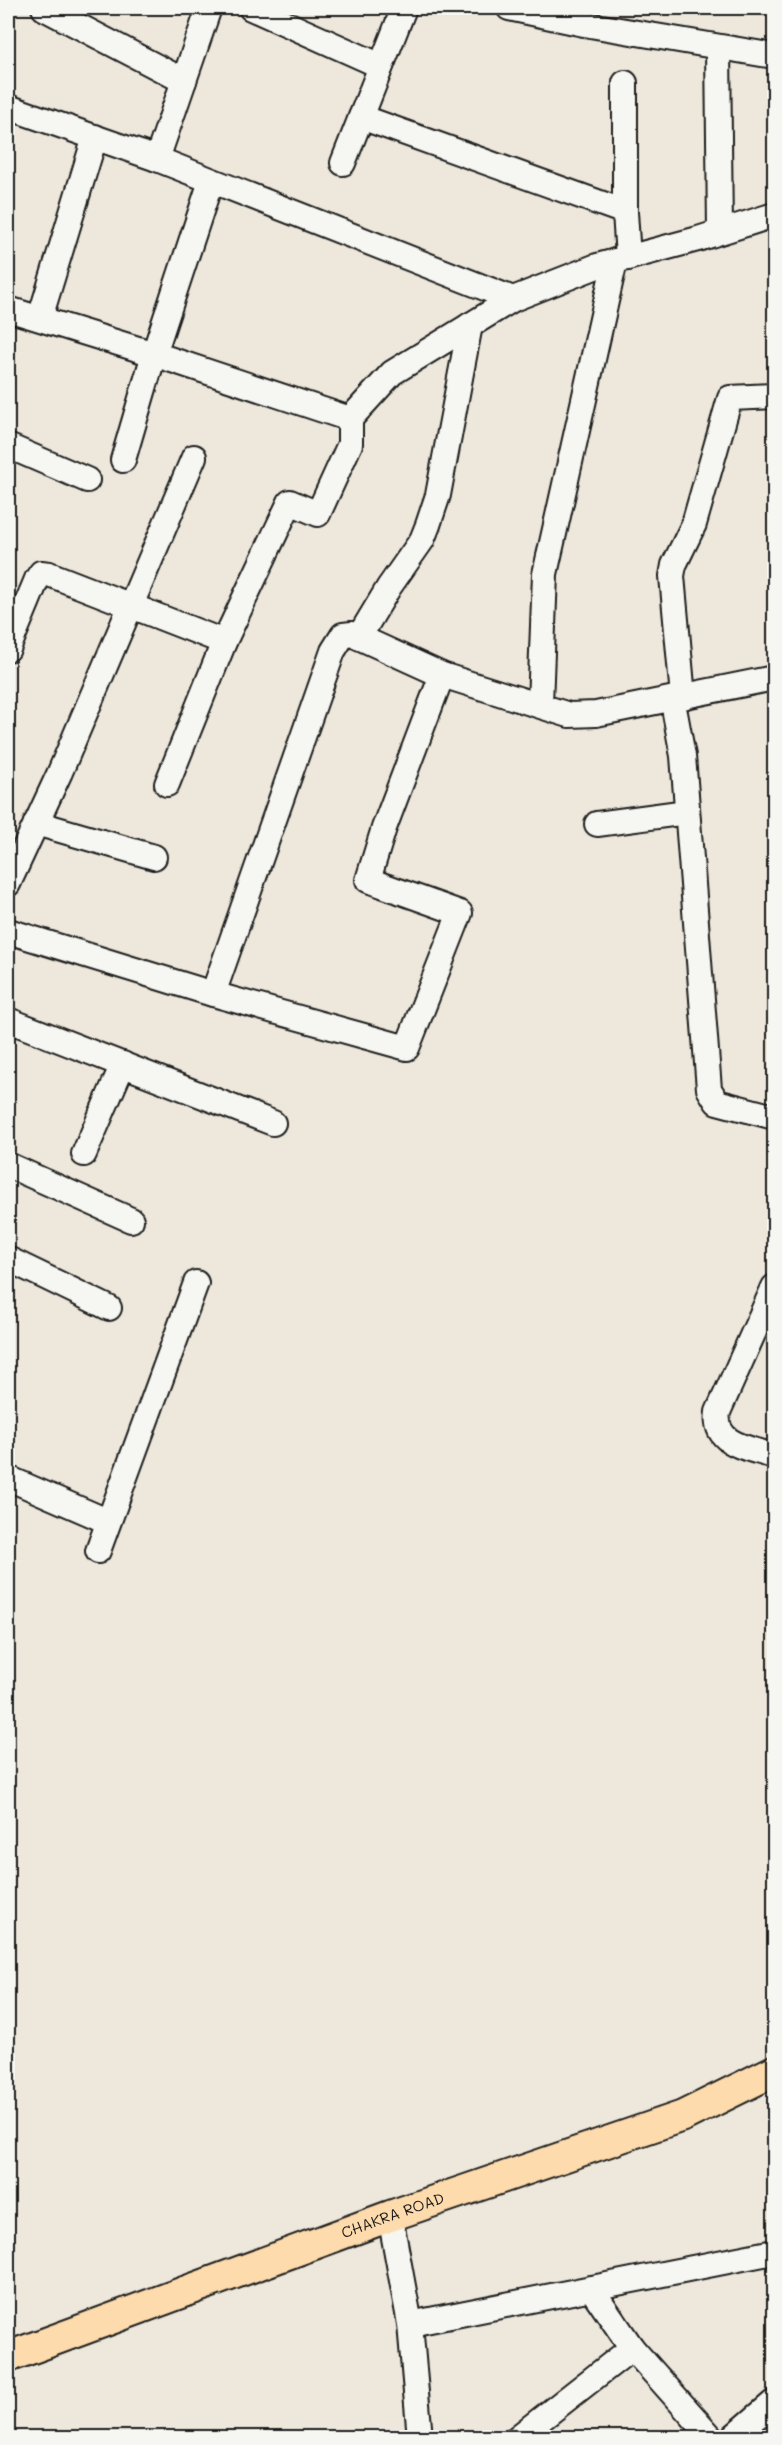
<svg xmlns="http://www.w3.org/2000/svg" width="782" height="2445" font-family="Mali,sans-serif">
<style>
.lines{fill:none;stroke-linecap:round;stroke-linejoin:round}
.minor-casing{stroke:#1c1c1c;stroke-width:28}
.major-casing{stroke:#1c1c1c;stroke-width:34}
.minor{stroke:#f6f6f2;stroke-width:24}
.major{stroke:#fedbac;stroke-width:30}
.labels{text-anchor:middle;stroke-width:6;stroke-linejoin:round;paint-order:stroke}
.street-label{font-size:15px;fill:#1c1c1c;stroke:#f6f6f2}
</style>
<rect width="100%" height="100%" fill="#eee8dc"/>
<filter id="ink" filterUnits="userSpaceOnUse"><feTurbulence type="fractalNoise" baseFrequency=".0167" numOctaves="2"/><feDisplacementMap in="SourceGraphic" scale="12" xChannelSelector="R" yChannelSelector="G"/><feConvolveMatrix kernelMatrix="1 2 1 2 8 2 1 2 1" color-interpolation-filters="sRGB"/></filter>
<g filter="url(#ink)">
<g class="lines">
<defs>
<g id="minor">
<polyline points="44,8 184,81"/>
<polyline points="251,8 381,66"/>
<polyline points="509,8 584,24 774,56"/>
<polyline points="718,47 720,231"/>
<polyline points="625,83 625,212 628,258"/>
<polyline points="8,107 157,159 513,299"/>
<polyline points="361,117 625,212"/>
<polyline points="157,159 209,8"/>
<polyline points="343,163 404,8"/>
<polyline points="8,309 154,354 350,419 392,373 513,299 597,266 698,239 774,215"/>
<polyline points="40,318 95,137"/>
<polyline points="8,446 87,480"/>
<polyline points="123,460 154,354 211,181"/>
<polyline points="359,637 389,587 422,540 428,525 438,495 470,325"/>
<polyline points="8,649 37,579 41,573 49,574 224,642"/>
<polyline points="683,697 672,576 674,565 694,524 730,398 774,396"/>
<polyline points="540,704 545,574 615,261"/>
<polyline points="675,713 683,756 709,1089 717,1102 774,1117"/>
<polyline points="167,784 224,642 290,502 318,514 350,444 350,419"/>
<polyline points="36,823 154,857"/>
<polyline points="597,824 687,812"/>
<polyline points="8,884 60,772 194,457"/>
<polyline points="8,931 213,994 407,1048 460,913 368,880 384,828 442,675"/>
<polyline points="213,994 333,651 343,635 352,634 442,675 569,715 596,714 774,678"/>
<polyline points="8,1020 273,1123"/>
<polyline points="84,1154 123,1064"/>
<polyline points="8,1165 131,1220"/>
<polyline points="8,1259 109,1308"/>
<path d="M774 1287 718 1412C713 1446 750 1448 774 1456"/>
<polyline points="8,1478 107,1521"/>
<polyline points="98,1551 196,1283"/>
<polyline points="390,2216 410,2324 420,2438"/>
<polyline points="591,2288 632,2348 712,2438"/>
<polyline points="410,2324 774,2252"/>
<polyline points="517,2438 632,2348"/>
<polyline points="732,2438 774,2402"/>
</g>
<g id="major">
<path id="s1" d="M8 2357 390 2216 683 2116 774 2071"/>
</g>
</defs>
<use href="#minor" class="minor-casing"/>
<use href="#major" class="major-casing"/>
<use href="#minor" class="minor"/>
<use href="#major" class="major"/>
</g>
</g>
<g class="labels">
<g class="street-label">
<text dy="5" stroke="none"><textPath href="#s1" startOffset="410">CHAKRA ROAD</textPath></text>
</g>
</g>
<rect width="782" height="2445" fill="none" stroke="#f6f6f2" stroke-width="30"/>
<rect x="15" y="15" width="752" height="2415" fill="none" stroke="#1c1c1c" stroke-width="2" filter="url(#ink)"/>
</svg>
